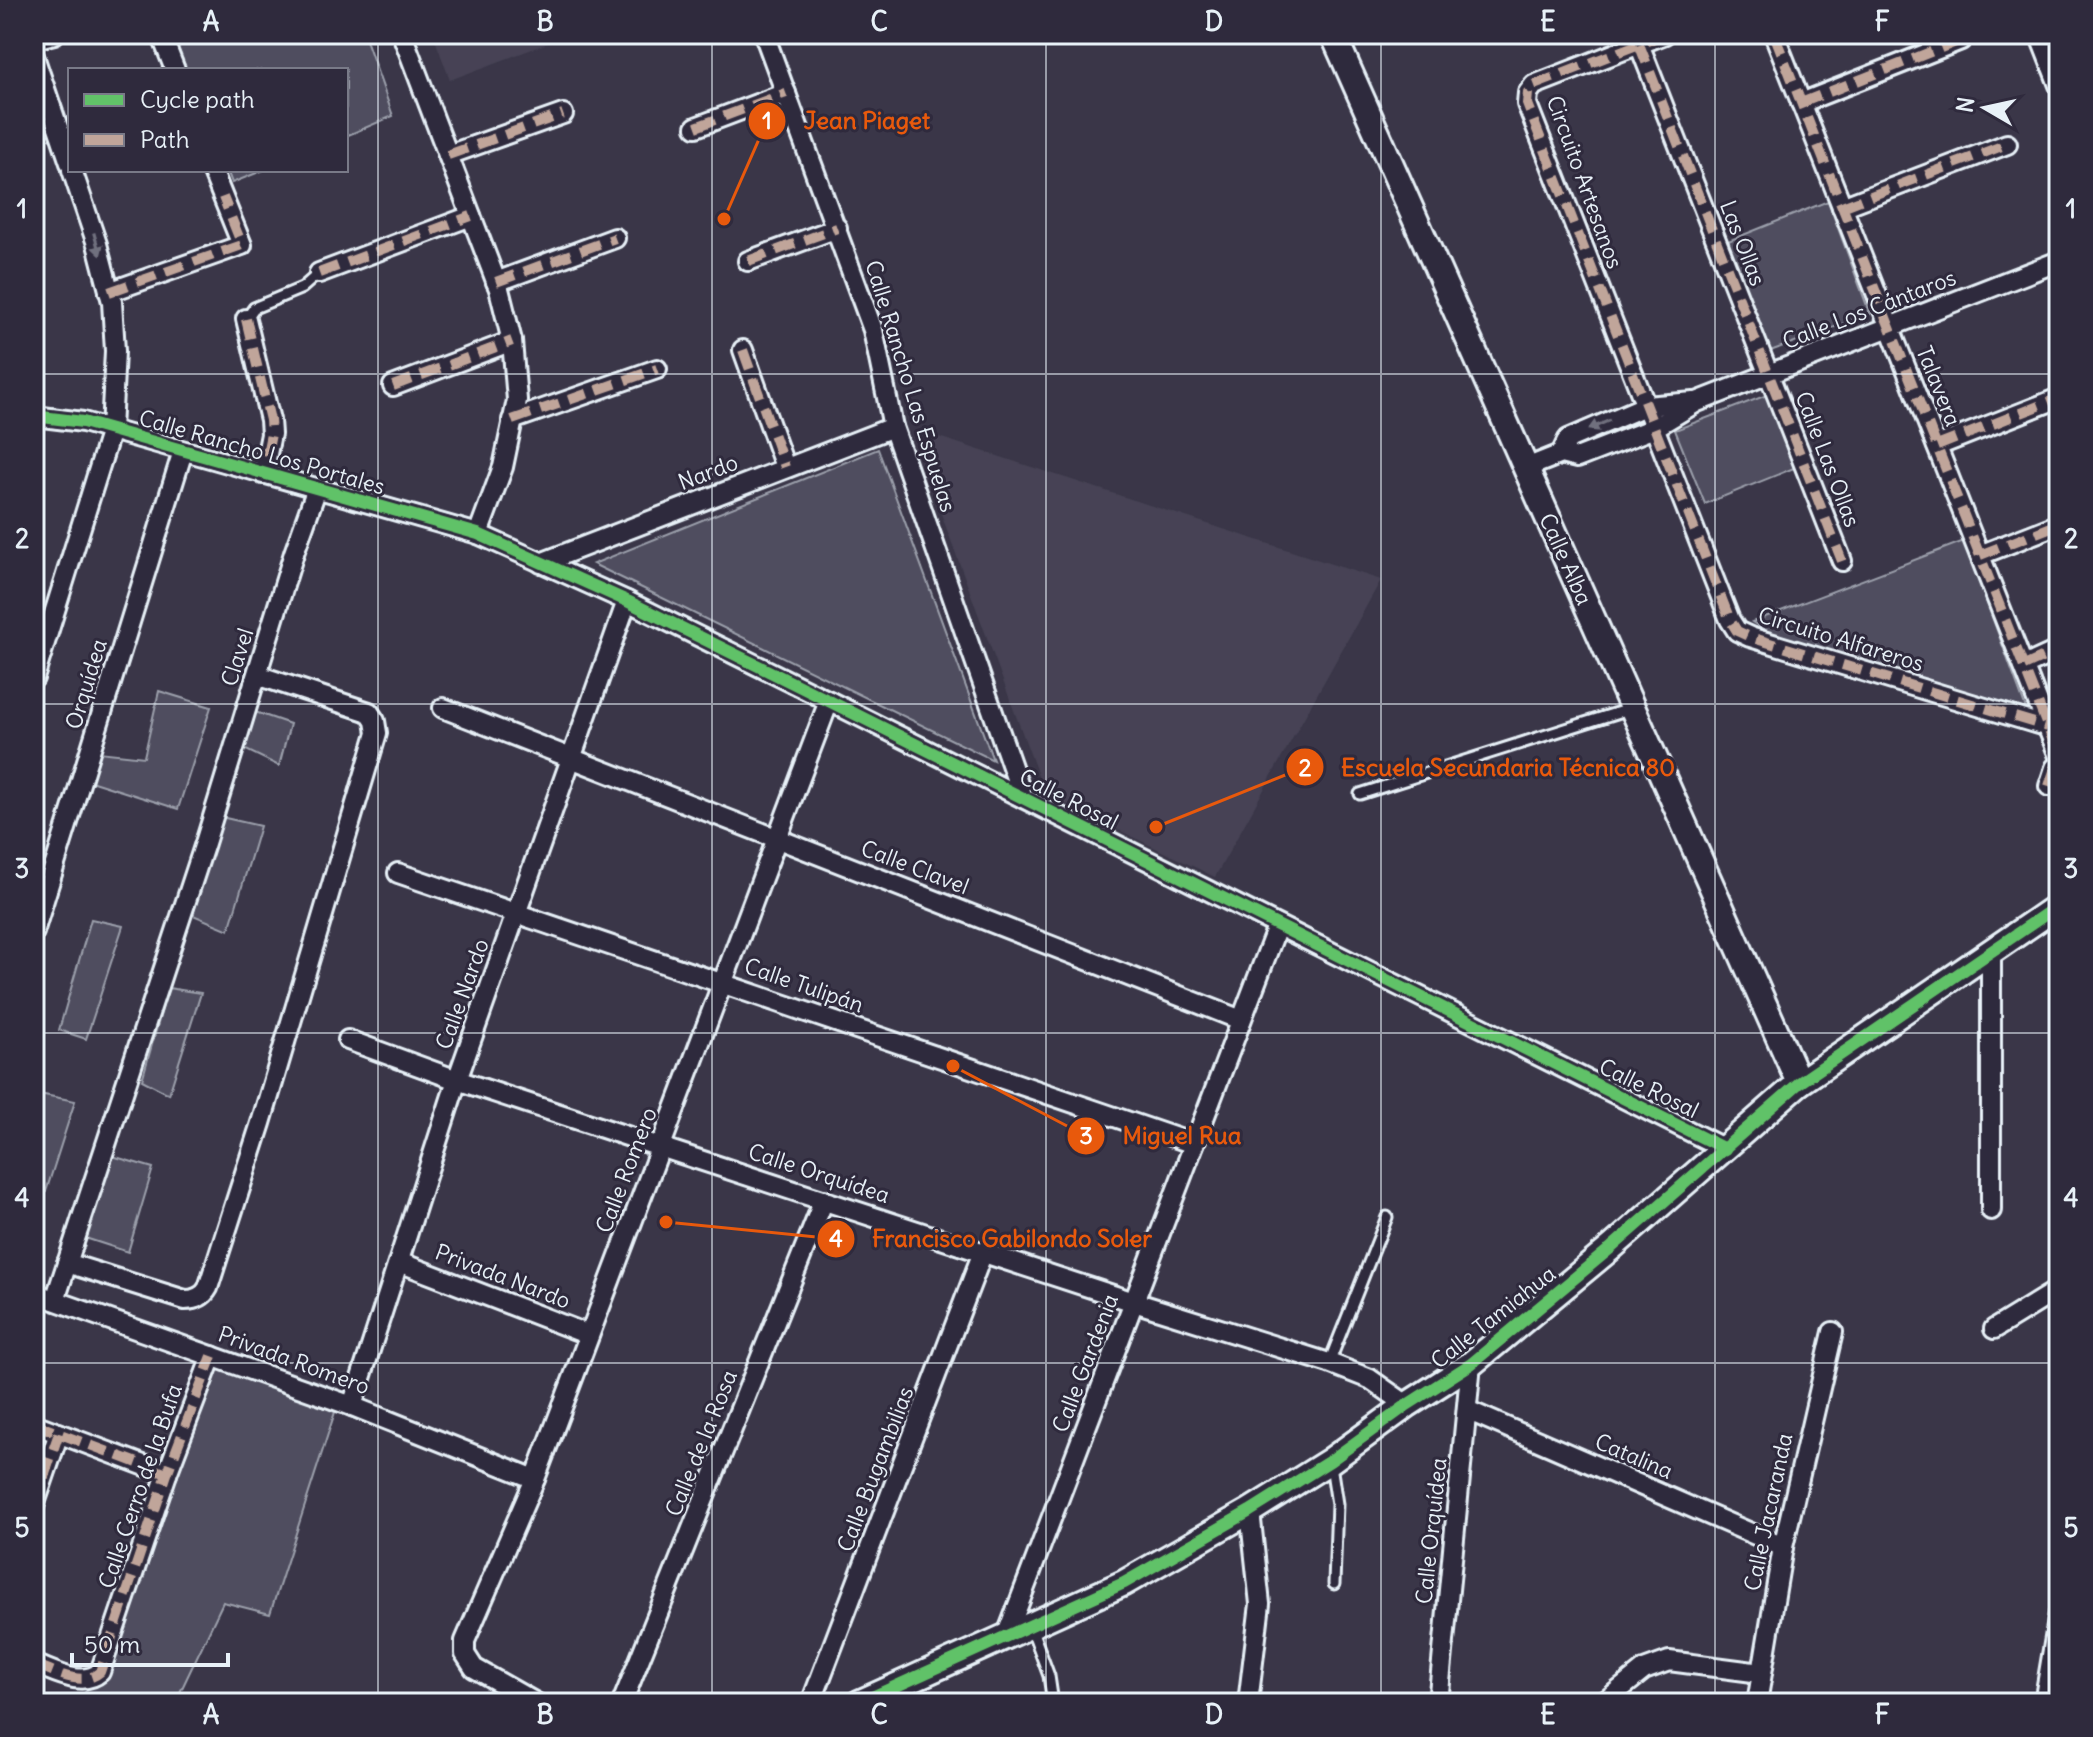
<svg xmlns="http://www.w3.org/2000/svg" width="2093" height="1737" font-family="Delius,sans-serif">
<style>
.built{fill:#464354}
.green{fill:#504e5f;stroke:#9ca0ac;stroke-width:2}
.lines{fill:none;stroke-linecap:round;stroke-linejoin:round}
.lane-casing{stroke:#e8f1f8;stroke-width:15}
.street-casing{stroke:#e8f1f8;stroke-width:24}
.secondary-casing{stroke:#e8f1f8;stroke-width:30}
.lane{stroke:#2f2a3d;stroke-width:9}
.street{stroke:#2f2a3d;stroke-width:18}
.secondary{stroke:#2f2a3d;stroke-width:24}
.quiet{stroke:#c0a59a;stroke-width:10;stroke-dasharray:20 10;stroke-linecap:butt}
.cycleway-casing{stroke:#2f2a3d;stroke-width:17}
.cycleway{stroke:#61c268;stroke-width:12}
.oneway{fill:#70707e}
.grid{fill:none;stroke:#e8f1f8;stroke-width:2;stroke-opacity:0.55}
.labels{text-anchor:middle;stroke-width:6;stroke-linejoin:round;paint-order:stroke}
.street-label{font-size:22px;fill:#e8f1f8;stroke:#2f2a3d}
.leader{fill:none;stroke:#e8590c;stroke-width:3}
.callout-dot{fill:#e8590c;stroke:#2f2a3d;stroke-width:3}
.mark-label{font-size:24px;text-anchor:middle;font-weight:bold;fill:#fff}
.callout-label{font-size:24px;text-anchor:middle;font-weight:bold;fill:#e8590c;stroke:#2f2a3d;stroke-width:6;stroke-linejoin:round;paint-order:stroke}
.neatline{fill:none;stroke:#e8f1f8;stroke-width:3}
.grid-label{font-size:26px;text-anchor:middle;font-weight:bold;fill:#e8f1f8}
</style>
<rect width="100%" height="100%" fill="#3a3648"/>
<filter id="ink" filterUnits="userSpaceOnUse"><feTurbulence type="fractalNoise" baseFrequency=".0125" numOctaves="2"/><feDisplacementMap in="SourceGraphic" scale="16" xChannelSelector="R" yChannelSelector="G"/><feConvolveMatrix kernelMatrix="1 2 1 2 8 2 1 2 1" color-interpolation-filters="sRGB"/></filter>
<g filter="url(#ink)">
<g class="built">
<polygon points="433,34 572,34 450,80"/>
<polygon points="939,437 1381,580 1215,877 1045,794 916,446"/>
</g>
<g class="green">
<polygon points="173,34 364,34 393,116 346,136 346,70 187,70"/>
<polygon points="227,170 264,170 232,183"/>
<polygon points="1828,201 1870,314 1765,353 1723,243"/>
<polygon points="1767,395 1794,468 1705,504 1675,430"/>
<polygon points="878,449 993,760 593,564"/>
<polygon points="1964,541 2026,709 1799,644 1770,633 1752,622"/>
<polygon points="159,691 211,707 178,809 87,780 90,751 144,757"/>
<polygon points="255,712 290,724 279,766 244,749"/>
<polygon points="221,817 260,826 229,930 193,915"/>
<polygon points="91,919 123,926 86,1039 59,1030"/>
<polygon points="168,988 201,993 169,1094 142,1080"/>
<polygon points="34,1093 75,1101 43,1201 34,1198"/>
<polygon points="102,1153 153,1168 128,1252 76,1235"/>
<polygon points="212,1356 335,1412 270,1614 223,1602 175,1703 78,1703 96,1676"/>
</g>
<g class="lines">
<defs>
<g id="lane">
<polyline points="246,319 254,308 302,288 319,273"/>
<polyline points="1360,794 1629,709"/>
<polyline points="1329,1363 1387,1217"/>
<polyline points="1331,1465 1337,1504 1334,1584"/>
<polyline points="1031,1627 1049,1676 1053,1703"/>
</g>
<g id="street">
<polyline points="161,34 175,70"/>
<polyline points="402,34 499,289 512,341 517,400 503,467 478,534"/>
<polyline points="764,34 873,330 893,427 1023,798"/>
<polyline points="1665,34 1534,85 1528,93 1527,104 1730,620 1737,631 1750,637 2048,727"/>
<polyline points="1774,34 2059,756"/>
<polyline points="2039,34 2059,85"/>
<polyline points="34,39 54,34"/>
<polyline points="1639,44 1842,561"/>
<polyline points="34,56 70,163"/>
<polyline points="1801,103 1961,40"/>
<polyline points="696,127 786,93"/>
<polyline points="448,155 563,114"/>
<polyline points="1842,207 2007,144"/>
<polyline points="748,261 837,228"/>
<polyline points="319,273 471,216"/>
<polyline points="496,282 615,238"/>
<polyline points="109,292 242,245 212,170"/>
<polyline points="246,319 270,420 271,434 263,474"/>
<polyline points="743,350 785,467"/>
<polyline points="393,386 512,341"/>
<polyline points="34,416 83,422 478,534 627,601 829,701 1725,1149"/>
<polyline points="512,420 657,369"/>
<polyline points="1937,446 2059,398"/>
<polyline points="1561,454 1568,439 1645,406 1694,402"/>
<polyline points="1526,468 1561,454 1577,458 1654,428 1697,402 2059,261"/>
<polyline points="1980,555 2059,524"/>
<polyline points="541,563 893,427"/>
<polyline points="2024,666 2059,650"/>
<polyline points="34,678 111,430 115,351 112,302 97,244 72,170"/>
<polyline points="443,708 1241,1020"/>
<polyline points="2049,786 2055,768 2059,767"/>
<polyline points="398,873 1194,1144"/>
<polyline points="34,932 183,451"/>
<polyline points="1991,952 1991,1210"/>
<polyline points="348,1040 457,1080 660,1147 1134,1302 1329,1363 1370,1379 1407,1405"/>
<polyline points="399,1262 589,1335"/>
<path d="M67 1263 185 1300C195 1300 203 1297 208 1288L261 1123 377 733 375 721 369 712 257 675"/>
<polyline points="34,1293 352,1406 535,1479"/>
<polyline points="55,1300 205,843 294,553 317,488"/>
<polyline points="1994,1329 2059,1289"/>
<polyline points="352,1406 457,1080 627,601"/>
<polyline points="1467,1410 1783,1547"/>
<polyline points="34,1424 167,1474"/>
<polyline points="34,1506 59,1433"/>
<polyline points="1006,1637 1277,927"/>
<path d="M34 1664C54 1671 82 1688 100 1672L167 1474 212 1356"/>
<polyline points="536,1703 474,1668 465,1654 465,1641 535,1479 829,701"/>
<polyline points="622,1703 824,1200"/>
<polyline points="811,1703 983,1252"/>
<polyline points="1248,1703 1260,1604 1250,1511"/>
<polyline points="1438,1703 1471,1364"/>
<polyline points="1603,1703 1644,1670 1669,1661 1761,1673"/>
<polyline points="1757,1703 1783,1547 1833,1332"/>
<polyline points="2044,1703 2059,1614"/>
</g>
<g id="secondary">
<polyline points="1333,34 1799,1083"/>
<polyline points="859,1703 1124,1583 1250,1511 1330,1461 1407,1405 1471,1364 1612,1247 1799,1083 2059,905"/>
</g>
</defs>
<use href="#lane" class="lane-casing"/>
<use href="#street" class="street-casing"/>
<use href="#secondary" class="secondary-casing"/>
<use href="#lane" class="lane"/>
<use href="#street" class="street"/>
<use href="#secondary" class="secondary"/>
<g class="quiet">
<polyline points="1665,34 1534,85 1528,93 1527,104 1730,620 1737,631 1750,637 2048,727"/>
<polyline points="1774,34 2059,756"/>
<polyline points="1639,44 1842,561"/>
<polyline points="1801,103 1961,40"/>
<polyline points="696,127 786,93"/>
<polyline points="448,155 563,114"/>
<polyline points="1842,207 2007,144"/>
<polyline points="748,261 837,228"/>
<polyline points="319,273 471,216"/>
<polyline points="496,282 615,238"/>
<polyline points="109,292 242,245 223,197"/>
<polyline points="246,319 270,420 271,434 263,474"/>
<polyline points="743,350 785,467"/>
<polyline points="393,386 512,341"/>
<polyline points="512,420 657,369"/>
<polyline points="1937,446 2059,398"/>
<polyline points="1980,555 2059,524"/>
<polyline points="2024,666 2059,650"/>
<polyline points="2049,786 2055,768 2059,767"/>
<polyline points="34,1424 167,1474"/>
<polyline points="34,1506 59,1433"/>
<path d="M34 1664C54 1671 82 1688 100 1672L167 1474 212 1356"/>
</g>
<defs>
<g id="cycleway">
<polyline points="34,416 83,422 478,534 627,601 829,701 1725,1149"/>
<polyline points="859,1703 1124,1583 1250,1511 1330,1461 1407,1405 1471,1364 1612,1247 1799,1083 2059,905"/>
</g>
</defs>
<use href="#cycleway" class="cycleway-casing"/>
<use href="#cycleway" class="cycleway"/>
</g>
<defs><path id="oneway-solid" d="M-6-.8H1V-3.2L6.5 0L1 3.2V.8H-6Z" transform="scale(2)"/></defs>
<g class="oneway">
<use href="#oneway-solid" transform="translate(97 244) rotate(74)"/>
<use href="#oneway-solid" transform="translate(1599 425) rotate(156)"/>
</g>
</g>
<path class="grid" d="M378 34V1703M712 34V1703M1046 34V1703M1381 34V1703M1715 34V1703M34 374H2059M34 704H2059M34 1033H2059M34 1363H2059"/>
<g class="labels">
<g class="street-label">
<text transform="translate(1585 182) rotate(70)" y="8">Circuito Artesanos</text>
<text transform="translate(1743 243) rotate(69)" y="8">Las Ollas</text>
<text transform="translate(1869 309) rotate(-21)" y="8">Calle Los Cántaros</text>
<text transform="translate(911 386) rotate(73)" y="8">Calle Rancho Las Espuelas</text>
<text transform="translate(1939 386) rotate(68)" y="8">Talavera</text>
<text transform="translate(262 452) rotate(16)" y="8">Calle Rancho Los Portales</text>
<text transform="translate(1828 459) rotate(69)" y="8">Calle Las Ollas</text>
<text transform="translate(708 472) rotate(-21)" y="8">Nardo</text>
<text transform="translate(1566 559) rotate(66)" y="8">Calle Alba</text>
<text transform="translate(1841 639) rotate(17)" y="8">Circuito Alfareros</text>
<text transform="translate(237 657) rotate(-72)" y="8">Clavel</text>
<text transform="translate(86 684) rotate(-73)" y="8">Orquídea</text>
<text transform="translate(1069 799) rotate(27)" y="8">Calle Rosal</text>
<text transform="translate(915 867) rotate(21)" y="8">Calle Clavel</text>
<text transform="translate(804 985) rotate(19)" y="8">Calle Tulipán</text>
<text transform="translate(462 994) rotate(-70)" y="8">Calle Nardo</text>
<text transform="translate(1649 1088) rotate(26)" y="8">Calle Rosal</text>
<text transform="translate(626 1170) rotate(-69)" y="8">Calle Romero</text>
<text transform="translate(819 1173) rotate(18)" y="8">Calle Orquídea</text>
<text transform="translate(503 1276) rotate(21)" y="8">Privada Nardo</text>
<text transform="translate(1493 1317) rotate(-38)" y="8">Calle Tamiahua</text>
<text transform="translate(294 1360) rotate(20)" y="8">Privada Romero</text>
<text transform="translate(1085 1363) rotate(-69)" y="8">Calle Gardenia</text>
<text transform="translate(701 1443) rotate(-68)" y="8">Calle de la Rosa</text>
<text transform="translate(1634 1456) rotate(23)" y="8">Catalina</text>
<text transform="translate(875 1469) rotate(-69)" y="8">Calle Bugambilias</text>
<text transform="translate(140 1486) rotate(-71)" y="8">Calle Cerro de la Bufa</text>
<text transform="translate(1768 1512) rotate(-78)" y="8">Calle Jacaranda</text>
<text transform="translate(1431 1531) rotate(-84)" y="8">Calle Orquídea</text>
</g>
</g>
<path class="leader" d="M724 219L767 121M1156 827L1305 767M953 1066L1086 1136M666 1222L836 1239"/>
<g class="callout-dot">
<circle cx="724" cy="219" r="8"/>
<circle cx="1156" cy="827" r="8"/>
<circle cx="953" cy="1066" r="8"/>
<circle cx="666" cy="1222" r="8"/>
<circle cx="767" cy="121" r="20"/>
<circle cx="1305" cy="767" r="20"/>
<circle cx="1086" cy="1136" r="20"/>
<circle cx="836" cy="1239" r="20"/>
</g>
<g class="mark-label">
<text x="767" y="129">1</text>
<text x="1305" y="776">2</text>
<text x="1086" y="1144">3</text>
<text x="836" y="1247">4</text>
</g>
<g class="callout-label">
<text x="867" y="129">Jean Piaget</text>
<text x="1508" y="776">Escuela Secundaria Técnica 80</text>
<text x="1182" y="1144">Miguel Rua</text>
<text x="1012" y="1247">Francisco Gabilondo Soler</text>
</g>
<rect width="2093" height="1737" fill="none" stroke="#2f2a3d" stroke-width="88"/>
<rect x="68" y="68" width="280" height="104" fill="#2f2a3d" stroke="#797a88" stroke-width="2"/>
<rect x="84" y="94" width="40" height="12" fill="#61c268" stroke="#797a88" stroke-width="2"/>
<text x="140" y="108" font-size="24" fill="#e8f1f8">Cycle path</text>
<rect x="84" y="134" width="40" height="12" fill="#c0a59a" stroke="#797a88" stroke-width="2"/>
<text x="140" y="148" font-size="24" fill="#e8f1f8">Path</text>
<g transform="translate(1985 108) rotate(279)" stroke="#2f2a3d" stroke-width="6" paint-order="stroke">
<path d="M0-6L14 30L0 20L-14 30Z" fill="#e8f1f8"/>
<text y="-12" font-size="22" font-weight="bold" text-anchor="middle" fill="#e8f1f8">N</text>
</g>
<path d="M72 1653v12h156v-12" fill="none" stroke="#e8f1f8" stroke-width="4"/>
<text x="84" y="1653" font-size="24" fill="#e8f1f8" stroke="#2f2a3d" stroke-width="6" paint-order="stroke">50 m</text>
<rect x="44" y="44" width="2005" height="1649" class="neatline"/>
<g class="grid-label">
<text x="211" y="31">A</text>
<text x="545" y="31">B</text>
<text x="879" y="31">C</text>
<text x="1214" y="31">D</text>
<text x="1548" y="31">E</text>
<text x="1882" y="31">F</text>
<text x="22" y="218">1</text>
<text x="2071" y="218">1</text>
<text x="22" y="548">2</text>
<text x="2071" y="548">2</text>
<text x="22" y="878">3</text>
<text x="2071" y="878">3</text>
<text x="22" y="1207">4</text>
<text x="2071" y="1207">4</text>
<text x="22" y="1537">5</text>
<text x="2071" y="1537">5</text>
<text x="211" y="1724">A</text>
<text x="545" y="1724">B</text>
<text x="879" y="1724">C</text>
<text x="1214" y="1724">D</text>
<text x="1548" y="1724">E</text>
<text x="1882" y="1724">F</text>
</g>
</svg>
